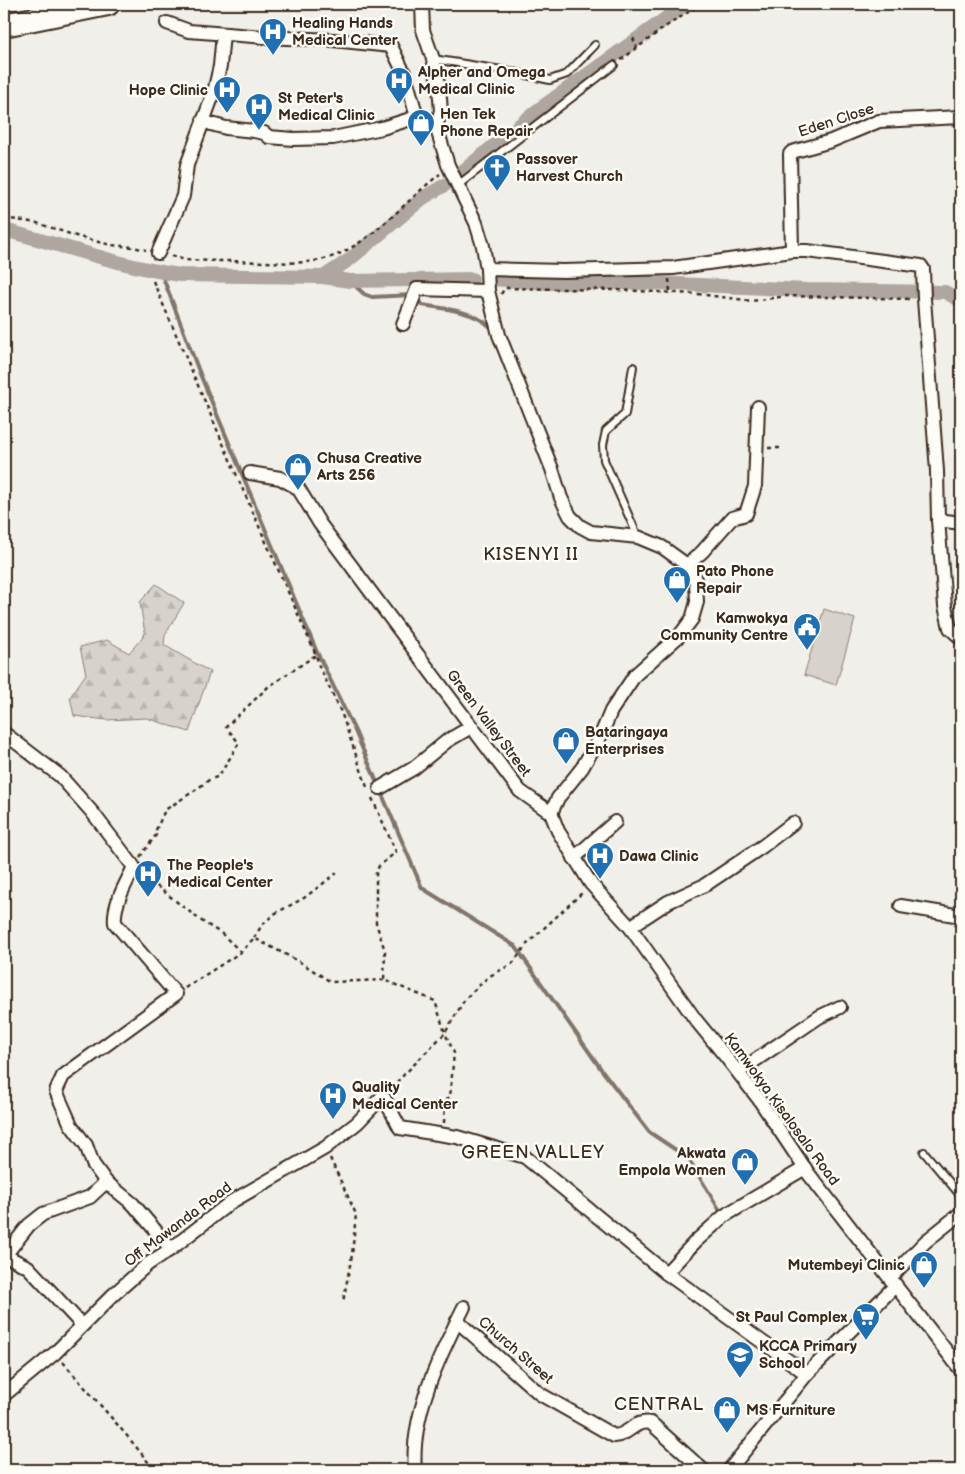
<svg xmlns="http://www.w3.org/2000/svg" width="965" height="1474" font-family="'Balsamiq Sans',sans-serif">
<style>
.green{fill:#d7d2cc;stroke:#897e75}
.forest{fill:url(#forest-firs);stroke:#897e75}
.lines{fill:none;stroke-linecap:round;stroke-linejoin:round}
.stream{stroke:#80746b;stroke-width:4}
.canal{stroke:#aea69f;stroke-width:14}
.lane-casing{stroke:#3b2a1e;stroke-width:10}
.street-casing{stroke:#3b2a1e;stroke-width:16}
.highway-casing{stroke:#3b2a1e;stroke-width:26}
.path{stroke:#3b2a1e;stroke-width:2.5;stroke-dasharray:4 4;stroke-linecap:butt}
.lane{stroke:#fdfcf7;stroke-width:6}
.street{stroke:#fdfcf7;stroke-width:12}
.highway{stroke:#fdfcf7;stroke-width:22}
.labels{text-anchor:middle;stroke-width:5;stroke-linejoin:round;paint-order:stroke}
.poi-label{font-size:15px;font-weight:bold;fill:#3b2a1e;stroke:#fdfcf7;text-anchor:start}
.street-label{font-size:15px;fill:#3b2a1e;stroke:#fdfcf7}
.quarter-label{font-size:18px;letter-spacing:1px;fill:#3b2a1e;stroke:#fdfcf7}
</style>
<defs>
<pattern id="forest-firs" width="22" height="20" patternUnits="userSpaceOnUse" patternTransform="scale(1.25)"><rect width="22" height="20" fill="#d7d2cc"/><path d="M5 1l3.5 6h-7zM16 11l3.5 6h-7z" fill="#b9b4af"/></pattern>
</defs>
<rect width="100%" height="100%" fill="#f1efea"/>
<filter id="ink" filterUnits="userSpaceOnUse"><feTurbulence type="fractalNoise" baseFrequency=".02" numOctaves="2"/><feDisplacementMap in="SourceGraphic" scale="10" xChannelSelector="R" yChannelSelector="G"/><feConvolveMatrix kernelMatrix="1 2 1 2 8 2 1 2 1" color-interpolation-filters="sRGB"/></filter>
<g filter="url(#ink)">
<polygon class="green" points="824,609 855,619 836,685 804,675"/>
<polygon class="forest" points="156,584 184,603 165,635 164,645 210,672 189,732 147,718 107,720 74,716 70,697 86,674 80,647 107,640 129,653 145,634 140,602"/>
<g class="lines">
<g class="stream">
<polyline points="159,272 162,275 200,374 316,650 355,731 422,888 515,946 601,1069 649,1132 688,1158 722,1214"/>
<polyline points="350,281 364,294 372,297 412,295"/>
<path d="M418 297 422 305C441 308 475 311 489 326"/>
</g>
<g class="canal">
<polyline points="463,171 538,110 686,4"/>
<path d="M4 230C62 245 120 266 180 275L323 277 350 281 472 279"/>
<polyline points="323,277 349,260 423,198 445,185"/>
<polyline points="492,279 547,283 655,283 807,290 945,292 961,301"/>
</g>
<defs>
<g id="lane">
<polyline points="433,59 508,71 550,80 567,74 595,45"/>
<polyline points="458,185 614,65"/>
<polyline points="633,367 625,414 606,431 603,445 604,460 638,537"/>
<polyline points="924,1152 961,1196"/>
</g>
<g id="street">
<polyline points="422,4 423,30 433,59 439,86 441,111 436,126 448,165 476,223 483,246 487,269 488,291 499,335 552,469 561,498 570,516 580,526 591,532 638,537 662,547 687,565 693,573 696,583 697,602 692,619 680,635 635,675 611,711 601,735 582,768 558,798 551,813"/>
<polyline points="167,23 189,31 264,37 333,40 391,46 405,75 417,117"/>
<polyline points="203,120 211,124 226,128 254,131 264,133 269,137 293,139 333,138 382,128 417,117 422,121 436,126"/>
<polyline points="792,251 790,154 792,152 831,141 879,121 961,117"/>
<polyline points="158,253 183,196 187,165 214,92 220,66 223,34"/>
<polyline points="487,269 564,271 673,268 792,251 807,251 921,266 923,269 924,299 937,471 938,520 945,606 950,628 961,638"/>
<polyline points="403,324 417,289 488,291"/>
<polyline points="250,473 280,478 298,488 320,524 510,778 520,791 551,813"/>
<polyline points="938,520 961,523"/>
<polyline points="687,565 702,552 732,518 746,514 755,486 758,407"/>
<path d="M4 733 60 776 92 812 134 867C126 884 113 904 115 923L176 994 63 1076 56 1091 71 1125 86 1145 93 1164 106 1182 133 1204 171 1249"/>
<polyline points="380,788 414,768 447,741 471,727"/>
<polyline points="551,813 558,831 591,884 630,927 695,1019 726,1057 758,1098 808,1173 961,1370"/>
<polyline points="574,858 615,822"/>
<polyline points="901,906 961,916"/>
<polyline points="630,927 668,902 705,885 763,846 793,823"/>
<polyline points="738,1072 819,1017 840,1007"/>
<polyline points="4,1255 28,1267 82,1325"/>
<polyline points="6,1256 10,1249 29,1225 43,1214 90,1197 106,1182"/>
<polyline points="666,1273 696,1241 724,1216 805,1168"/>
<polyline points="890,1278 925,1242 961,1213"/>
<path d="M457 1321 540 1394 614 1436C628 1436 635 1419 651 1423L703 1470"/>
<polyline points="4,1395 55,1353 113,1295 148,1264 171,1249 231,1202 325,1148 357,1123 383,1096 400,1128 457,1137 525,1157 666,1273 807,1374"/>
<path d="M415 1470C410 1415 440 1355 464 1307"/>
<polyline points="729,1470 807,1374 896,1285"/>
</g>
<polyline id="highway" points="4,25 108,4"/>
</defs>
<use href="#lane" class="lane-casing"/>
<use href="#street" class="street-casing"/>
<use href="#highway" class="highway-casing"/>
<g class="path">
<polyline points="633,38 637,48"/>
<polyline points="621,60 665,27 701,4"/>
<polyline points="4,218 37,223 79,237 111,245 133,247 146,250"/>
<path d="M171 256 185 260C211 261 238 261 264 262 295 263 321 265 349 249 384 229 409 198 440 174"/>
<polyline points="669,279 670,293"/>
<polyline points="153,281 237,476"/>
<polyline points="501,294 505,288 616,290 698,294 752,301 787,296 912,299"/>
<polyline points="768,448 782,448"/>
<polyline points="239,481 316,655 319,666 341,712 367,787"/>
<polyline points="372,798 396,852 379,866 376,872 376,923 385,951 384,980 435,1001 445,1033 465,999 488,977 512,964 527,944 583,892"/>
<polyline points="140,857 156,835 156,830 165,810 194,791 209,780 219,776 239,743 226,727 268,687 316,655"/>
<polyline points="144,876 200,920 222,934 241,952"/>
<polyline points="254,938 262,925 274,914 304,898 337,873"/>
<polyline points="185,988 241,952 254,938 300,962 331,982 384,980"/>
<polyline points="391,1088 445,1033 454,1053 450,1097 445,1100 444,1123"/>
<polyline points="330,1158 356,1214 352,1255 343,1302"/>
<path d="M63 1362C93 1398 126 1432 154 1470"/>
</g>
<use href="#lane" class="lane"/>
<use href="#street" class="street"/>
<use href="#highway" class="highway"/>
</g>
</g>
<defs>
<symbol id="hospital-pin" viewBox="-11 -11 22 30"><path d="M0 17L-7.5 6A9.5 9.5 0 1 1 7.5 6Z" fill="#1f6fb2" stroke="#fdfcf7"/><path d="M-5-5h3v3.5h4V-5h3V5h-3V1.5h-4V5h-3Z" fill="#fff"/></symbol>
<symbol id="shop-pin" viewBox="-11 -11 22 30"><path d="M0 17L-7.5 6A9.5 9.5 0 1 1 7.5 6Z" fill="#1f6fb2" stroke="#fdfcf7"/><path d="M-5-2.5h2.3a2.7 3.5 0 0 1 5.4 0H5L5.5 6h-11ZM-1.5-2.5h3a1.5 2.3 0 0 0-3 0Z" fill="#fff"/></symbol>
<symbol id="church-pin" viewBox="-11 -11 22 30"><path d="M0 17L-7.5 6A9.5 9.5 0 1 1 7.5 6Z" fill="#1f6fb2" stroke="#fdfcf7"/><path d="M-1.2-6h2.4v3.5h3.3v2.4h-3.3V6h-2.4V-.1h-3.3v-2.4h3.3Z" fill="#fff"/></symbol>
<symbol id="civic-pin" viewBox="-11 -11 22 30"><path d="M0 17L-7.5 6A9.5 9.5 0 1 1 7.5 6Z" fill="#1f6fb2" stroke="#fdfcf7"/><path d="M-.6-6.5H3V-4.5H.6V-3L4-1V1h2V6H-6V1h2V-1L-.6-3ZM-1.2 2.5V6h2.4V2.5Z" fill="#fff"/></symbol>
<symbol id="supermarket-pin" viewBox="-11 -11 22 30"><path d="M0 17L-7.5 6A9.5 9.5 0 1 1 7.5 6Z" fill="#1f6fb2" stroke="#fdfcf7"/><path d="M-6-5.5h2.5l.6 2H6L4.5 2H-2.5L-4.4-4H-6ZM-1.5 3.2a1.3 1.3 0 1 0 .1 0ZM3 3.2a1.3 1.3 0 1 0 .1 0Z" fill="#fff"/></symbol>
<symbol id="school-pin" viewBox="-11 -11 22 30"><path d="M0 17L-7.5 6A9.5 9.5 0 1 1 7.5 6Z" fill="#1f6fb2" stroke="#fdfcf7"/><path d="M0-5L7-2L0 1L-7-2ZM-4 1L0 2.5L4 1V4Q0 6-4 4Z" fill="#fff"/></symbol>
</defs>
<g fill-rule="evenodd">
<use href="#hospital-pin" x="257" y="16" width="32" height="43"/>
<use href="#hospital-pin" x="383" y="65" width="32" height="43"/>
<use href="#hospital-pin" x="211" y="74" width="32" height="43"/>
<use href="#hospital-pin" x="243" y="91" width="32" height="43"/>
<use href="#shop-pin" x="405" y="107" width="32" height="43"/>
<use href="#church-pin" x="481" y="152" width="32" height="43"/>
<use href="#shop-pin" x="282" y="451" width="32" height="43"/>
<use href="#shop-pin" x="661" y="564" width="32" height="43"/>
<use href="#civic-pin" x="791" y="611" width="32" height="43"/>
<use href="#shop-pin" x="550" y="725" width="32" height="43"/>
<use href="#hospital-pin" x="584" y="840" width="32" height="43"/>
<use href="#hospital-pin" x="132" y="858" width="32" height="43"/>
<use href="#hospital-pin" x="317" y="1080" width="32" height="43"/>
<use href="#shop-pin" x="729" y="1146" width="32" height="43"/>
<use href="#shop-pin" x="908" y="1249" width="32" height="43"/>
<use href="#supermarket-pin" x="850" y="1301" width="32" height="43"/>
<use href="#school-pin" x="724" y="1339" width="32" height="43"/>
<use href="#shop-pin" x="711" y="1394" width="32" height="43"/>
</g>
<g class="labels">
<g class="poi-label">
<text x="292" y="28">Healing Hands<tspan x="292" dy="17">Medical Center</tspan></text>
<text x="418" y="77">Alpher and Omega<tspan x="418" dy="17">Medical Clinic</tspan></text>
<text x="208" y="95" text-anchor="end">Hope Clinic</text>
<text x="278" y="103">St Peter's<tspan x="278" dy="17">Medical Clinic</tspan></text>
<text x="440" y="119">Hen Tek<tspan x="440" dy="17">Phone Repair</tspan></text>
<text x="516" y="164">Passover<tspan x="516" dy="17">Harvest Church</tspan></text>
<text x="317" y="463">Chusa Creative<tspan x="317" dy="17">Arts 256</tspan></text>
<text x="696" y="576">Pato Phone<tspan x="696" dy="17">Repair</tspan></text>
<text x="788" y="623" text-anchor="end">Kamwokya<tspan x="788" dy="17">Community Centre</tspan></text>
<text x="585" y="737">Bataringaya<tspan x="585" dy="17">Enterprises</tspan></text>
<text x="619" y="861">Dawa Clinic</text>
<text x="167" y="870">The People's<tspan x="167" dy="17">Medical Center</tspan></text>
<text x="352" y="1092">Quality<tspan x="352" dy="17">Medical Center</tspan></text>
<text x="726" y="1158" text-anchor="end">Akwata<tspan x="726" dy="17">Empola Women</tspan></text>
<text x="905" y="1270" text-anchor="end">Mutembeyi Clinic</text>
<text x="847" y="1322" text-anchor="end">St Paul Complex</text>
<text x="759" y="1351">KCCA Primary<tspan x="759" dy="17">School</tspan></text>
<text x="746" y="1415">MS Furniture</text>
</g>
<g class="street-label">
<text transform="translate(836 120) rotate(-18)" y="5">Eden Close</text>
<text transform="translate(489 723) rotate(53)" y="5">Green Valley Street</text>
<text transform="translate(782 1109) rotate(54)" y="5">Kamwokya Kisalosalo Road</text>
<text transform="translate(178 1224) rotate(-37)" y="5">Off Mawanda Road</text>
<text transform="translate(516 1350) rotate(41)" y="5">Church Street</text>
</g>
<g class="quarter-label">
<text x="531" y="560">KISENYI II</text>
<text x="533" y="1158">GREEN VALLEY</text>
<text x="659" y="1410">CENTRAL</text>
</g>
</g>
<rect width="965" height="1474" fill="none" stroke="#fdfcf7" stroke-width="20"/>
<rect x="10" y="10" width="945" height="1454" fill="none" stroke="#3b2a1e" stroke-width="2" filter="url(#ink)"/>
</svg>
